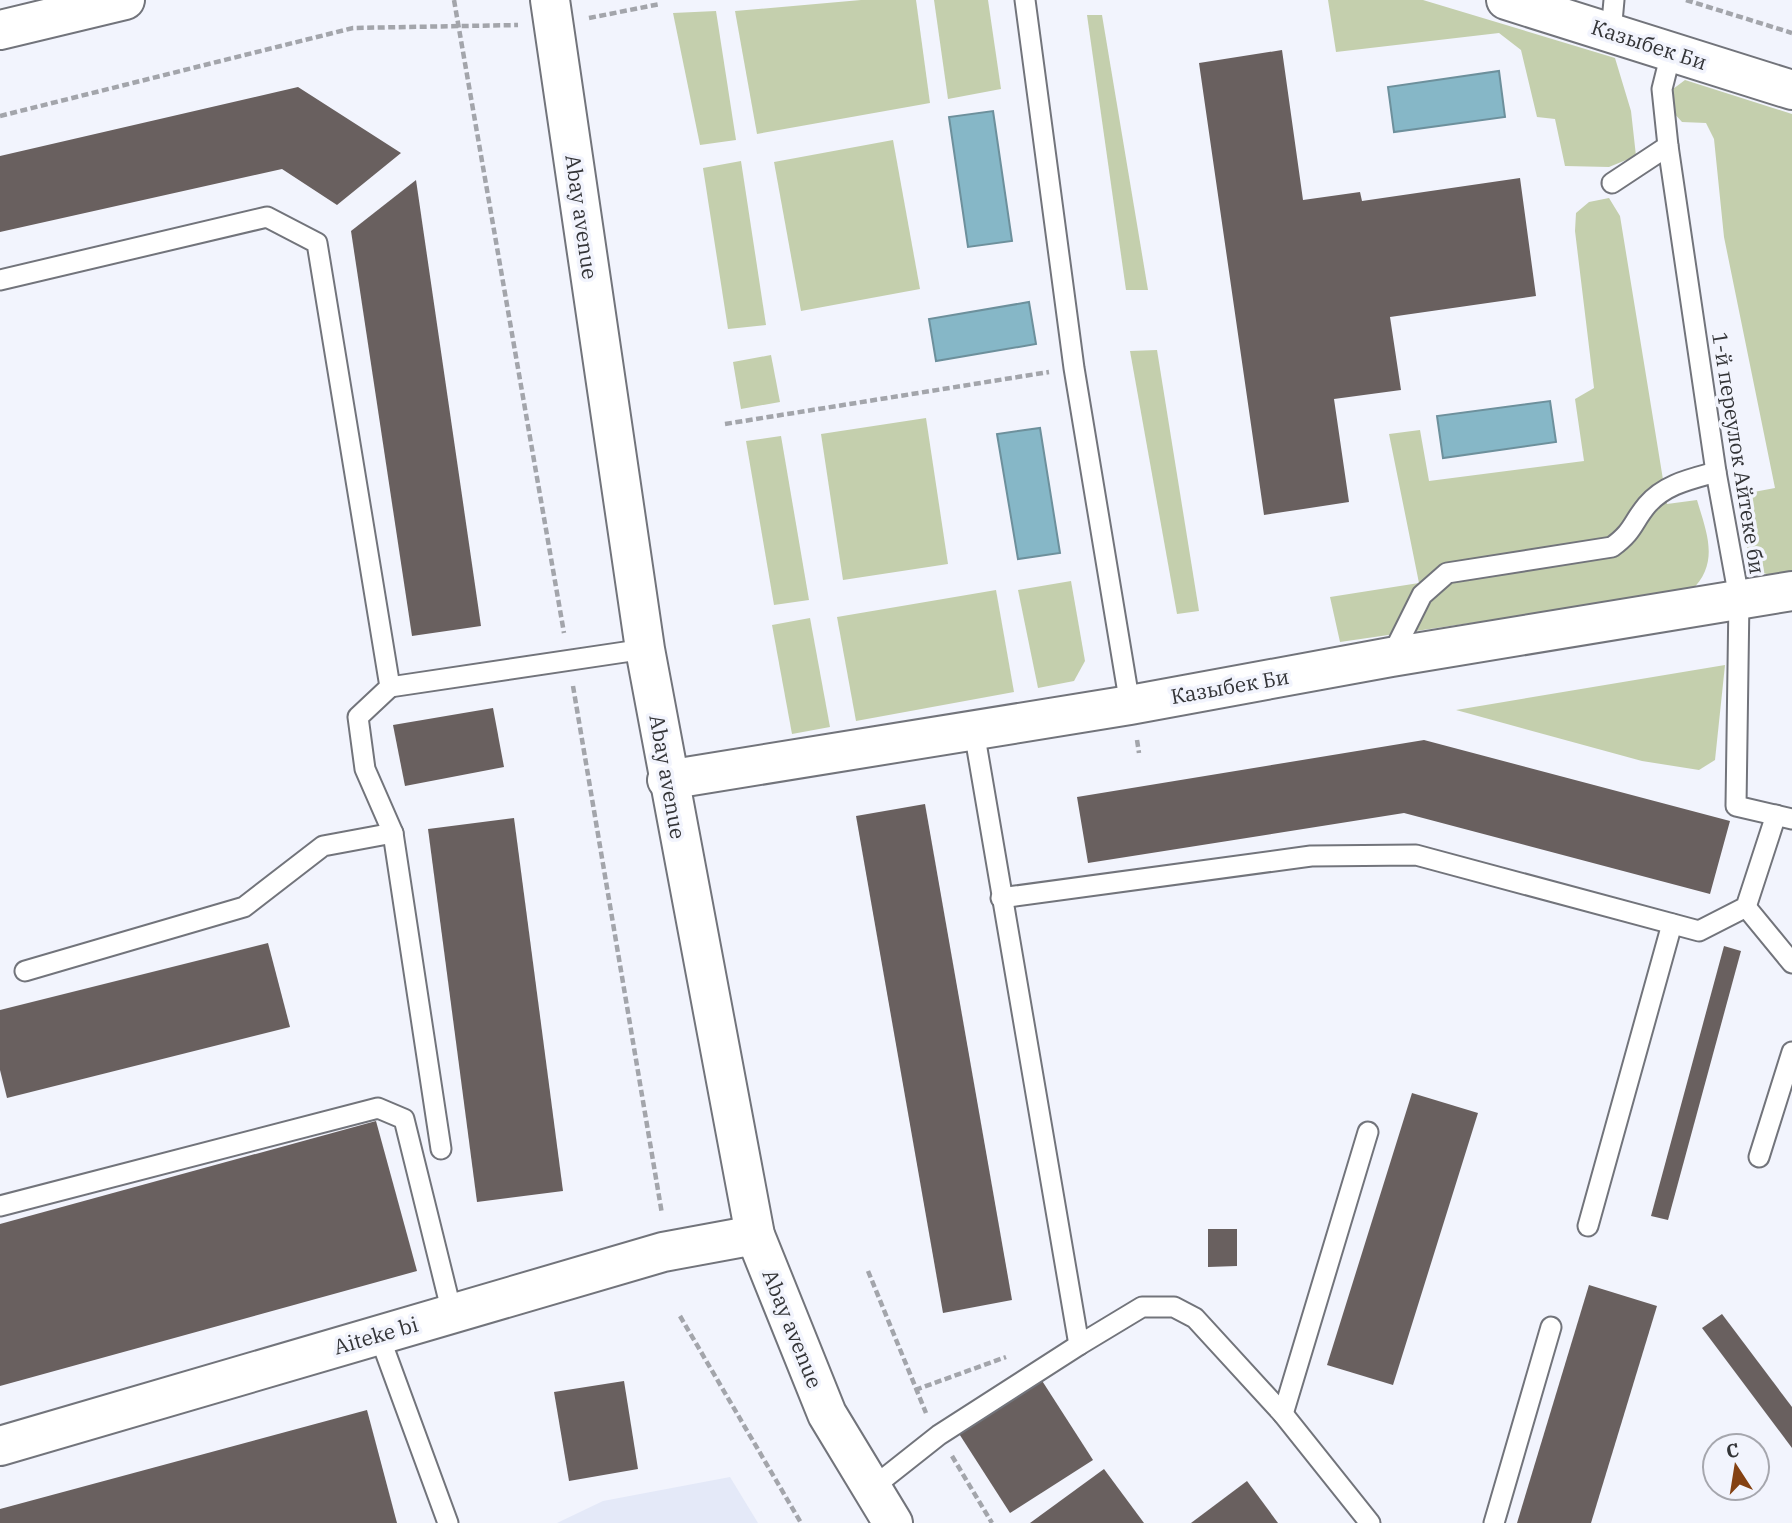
<svg xmlns="http://www.w3.org/2000/svg" width="1792" height="1523" font-family="'IBM Plex Serif',serif">
<style>
.built{fill:#e4e9f8}
.green{fill:#c4cfad}
.water{fill:#86b7c7;stroke:#6d909c;stroke-width:2}
.building{fill:#69605f}
.lines{fill:none;stroke-linecap:round;stroke-linejoin:round}
.service-casing{stroke:#72747b;stroke-width:23}
.tertiary-casing{stroke:#72747b;stroke-width:42}
.primary-casing{stroke:#72747b;stroke-width:42}
.path{stroke:#a3a5ab;stroke-width:4.5;stroke-dasharray:7 3.5;stroke-linecap:butt}
.service{stroke:#fff;stroke-width:19}
.tertiary{stroke:#fff;stroke-width:38}
.primary{stroke:#fff;stroke-width:38}
.labels{text-anchor:middle;stroke-width:7;stroke-linejoin:round;paint-order:stroke}
.street-label{font-size:21px;fill:#333437;stroke:#f2f4fd}
</style>
<rect width="100%" height="100%" fill="#f2f4fd"/>
<polygon class="built" points="730,1477 758,1523 557,1523 603,1501"/>
<g class="green">
<polygon points="861,0 916,0 930,103 757,134 735,11"/>
<polygon points="934,0 988,0 1001,89 948,99"/>
<polygon points="1328,0 1423,0 1615,58 1631,111 1636,156 1609,167 1565,166 1555,119 1537,117 1521,50 1499,33 1336,52"/>
<polygon points="716,11 736,140 700,145 673,13"/>
<polygon points="1087,15 1102,15 1148,290 1126,290"/>
<path d="M1685 80 1792 114V574L1775 577 1755 570C1747 545 1734 519 1743 494L1775 488 1724 237 1714 139 1706 123 1682 122 1673 112V89Z"/>
<polygon points="893,140 920,289 801,311 774,162"/>
<polygon points="741,161 766,325 728,329 703,168"/>
<path d="M1609 198 1620 216 1667 504 1697 500C1707 534 1720 563 1691 591L1340 642 1330 597 1419 583 1389 434 1420 430 1429 481 1584 461 1575 399 1594 388 1575 231 1576 213 1589 202Z"/>
<polygon points="1157,350 1199,611 1177,614 1130,351"/>
<polygon points="771,355 780,402 741,409 733,362"/>
<polygon points="926,418 948,564 843,580 821,434"/>
<polygon points="781,436 809,600 774,605 746,441"/>
<polygon points="1071,581 1085,661 1074,681 1038,688 1018,590"/>
<polygon points="996,590 1014,692 856,721 837,617"/>
<polygon points="810,618 830,727 792,734 772,625"/>
<polygon points="1725,665 1715,760 1699,770 1642,761 1456,710"/>
</g>
<g class="water">
<polygon points="1499,71 1505,117 1394,132 1388,87"/>
<polygon points="993,111 1012,241 968,247 949,117"/>
<polygon points="1029,302 1036,344 936,361 929,319"/>
<polygon points="1550,401 1556,442 1443,458 1437,416"/>
<polygon points="1040,428 1060,553 1018,559 997,434"/>
</g>
<g class="building">
<polygon points="1282,50 1303,200 1360,192 1362,201 1520,178 1536,296 1390,317 1401,390 1334,399 1349,502 1264,515 1199,63"/>
<polygon points="298,87 401,153 337,205 282,169 0,232 0,156"/>
<polygon points="416,180 481,626 412,636 351,231"/>
<polygon points="493,708 504,767 405,786 393,725"/>
<polygon points="1424,740 1730,821 1710,894 1404,813 1088,863 1077,797"/>
<polygon points="925,804 1012,1300 943,1313 856,816"/>
<polygon points="514,818 563,1191 477,1202 428,829"/>
<polygon points="268,943 290,1027 7,1098 0,1070 0,1010"/>
<polygon points="1724,946 1741,951 1668,1220 1651,1216"/>
<polygon points="1412,1093 1478,1113 1393,1385 1327,1365"/>
<polygon points="376,1121 417,1271 0,1386 0,1224"/>
<polygon points="1208,1229 1237,1229 1237,1266 1208,1267"/>
<polygon points="1589,1285 1657,1306 1591,1523 1517,1523"/>
<polygon points="1722,1314 1792,1407 1792,1448 1702,1328"/>
<polygon points="1039,1376 1093,1460 1010,1513 956,1429"/>
<polygon points="624,1381 638,1469 569,1481 554,1392"/>
<polygon points="367,1410 397,1523 0,1523 0,1509"/>
<polygon points="1104,1469 1144,1523 1030,1523"/>
<polygon points="1247,1481 1278,1523 1191,1523"/>
</g>
<g class="lines">
<defs>
<g id="service">
<polyline points="1025,0 1074,368 1130,705"/>
<polyline points="1611,33 1614,0"/>
<polyline points="1671,53 1662,89 1668,146 1716,472 1739,598 1736,806 1792,819"/>
<polyline points="1612,183 1668,146"/>
<polyline points="0,280 267,217 317,243 390,687 358,717 365,769 393,833 441,1149"/>
<path d="M1391 657 1422 595 1447 573 1612 547C1634 531 1632 523 1647 505 1665 484 1691 479 1716 472"/>
<polyline points="390,687 645,649"/>
<polyline points="974,731 1079,1345"/>
<polyline points="1001,898 1311,856 1416,855 1699,931 1746,907 1776,815"/>
<polyline points="1746,907 1792,963"/>
<polyline points="25,971 244,907 323,846 393,833"/>
<polyline points="1759,1157 1792,1052"/>
<polyline points="0,1206 378,1108 404,1119 452,1313"/>
<polyline points="1588,1226 1672,924"/>
<polyline points="379,1335 448,1523"/>
<polyline points="1283,1414 1368,1132"/>
<polyline points="872,1488 939,1435 1079,1345 1142,1307 1174,1307 1195,1318 1283,1414 1370,1523"/>
<polyline points="1494,1523 1551,1327"/>
</g>
<g id="tertiary">
<polyline points="1506,0 1792,90"/>
<polyline points="0,30 125,0"/>
<polyline points="667,780 1130,705 1391,657 1792,591"/>
<polyline points="0,1446 663,1252 755,1235"/>
</g>
<polyline id="primary" points="550,0 645,649 755,1235 827,1414 893,1523"/>
</defs>
<use href="#service" class="service-casing"/>
<use href="#tertiary" class="tertiary-casing"/>
<use href="#primary" class="primary-casing"/>
<g class="path">
<polyline points="454,0 564,633"/>
<polyline points="1686,0 1792,33"/>
<polyline points="589,18 660,4"/>
<polyline points="0,116 353,28 518,25"/>
<polyline points="725,424 1049,372"/>
<polyline points="573,686 662,1214"/>
<polyline points="1137,740 1139,753"/>
<polyline points="868,1271 926,1413"/>
<polyline points="680,1316 801,1523"/>
<polyline points="915,1390 1006,1357"/>
<polyline points="952,1456 992,1523"/>
</g>
<use href="#service" class="service"/>
<use href="#tertiary" class="tertiary"/>
<use href="#primary" class="primary"/>
</g>
<g class="labels">
<g class="street-label">
<text transform="translate(1649 45) rotate(18)" y="7">Казыбек Би</text>
<text transform="translate(581 217) rotate(82)" y="7">Abay avenue</text>
<text transform="translate(1738 453) rotate(81)" y="7">1-й переулок Айтеке би</text>
<text transform="translate(1230 687) rotate(-10)" y="7">Казыбек Би</text>
<text transform="translate(667 777) rotate(80)" y="7">Abay avenue</text>
<text transform="translate(792 1329) rotate(68)" y="7">Abay avenue</text>
<text transform="translate(376 1336) rotate(-16)" y="7">Aiteke bi</text>
</g>
</g>
<g transform="translate(1736 1467) rotate(348)"><circle r="33" fill="#f2f4fd" stroke="#a6a7ae" stroke-width="2"/>
<path d="M0-5L12 26L0 18L-12 26Z" fill="#844112"/>
<text y="-10" font-size="19" font-weight="bold" text-anchor="middle" fill="#333437">С</text>
</g>
</svg>
